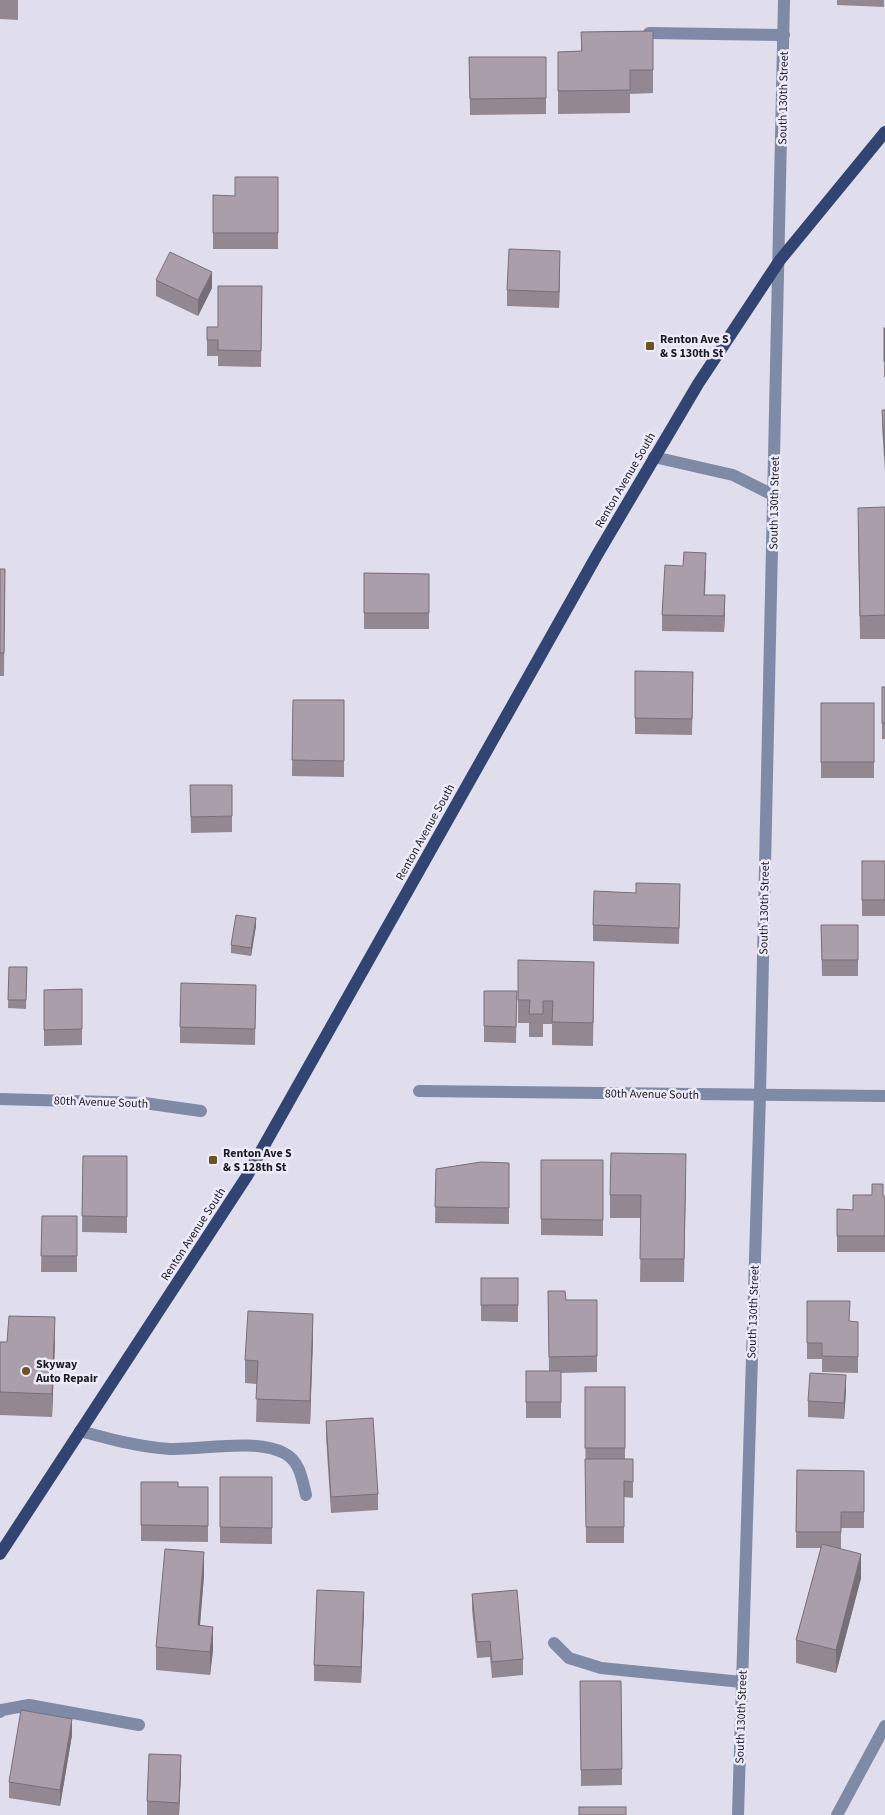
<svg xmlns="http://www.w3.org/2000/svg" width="885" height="1815" font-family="'Source Sans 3',sans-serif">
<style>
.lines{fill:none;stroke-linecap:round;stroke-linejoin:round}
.minor{stroke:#7e8aa6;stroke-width:12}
.major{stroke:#314472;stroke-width:12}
.wall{fill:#928892}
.shaded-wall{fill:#776f77}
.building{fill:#aa9eaa;stroke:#776f77}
.poi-dot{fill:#6b5323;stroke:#edeafa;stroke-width:2}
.labels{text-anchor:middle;stroke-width:5;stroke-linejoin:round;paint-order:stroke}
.street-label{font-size:12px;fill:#1b1a1f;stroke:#edeafa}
.poi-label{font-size:12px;font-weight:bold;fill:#1b1a1f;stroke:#edeafa;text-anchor:start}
</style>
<rect width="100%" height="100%" fill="#e0dded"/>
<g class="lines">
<g class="minor">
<polyline points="649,33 784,35"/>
<polyline points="654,457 733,475 775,496"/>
<polyline points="419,1091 885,1096"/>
<polyline points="0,1099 144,1103 201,1111"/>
<path d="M80 1431C110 1439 139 1447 170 1449 203 1450 255 1438 284 1453 300 1461 302 1479 306 1495"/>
<polyline points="554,1643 569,1658 601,1668 742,1682"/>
<polyline points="0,1712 2,1710 29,1705 139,1725"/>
<polyline points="738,1815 760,1095 784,0"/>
<polyline points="837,1815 885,1726"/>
</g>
<polyline class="major" points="0,1554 247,1176 597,555 698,384 780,260 885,132"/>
</g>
<g class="wall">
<polygon points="0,0 18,0 18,20 0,19"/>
<polygon points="837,0 884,0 884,7 837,5"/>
<polygon points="653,31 653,93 630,94 630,113 558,114 558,52 581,51 581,32"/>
<polygon points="469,57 546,57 546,114 470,115"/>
<polygon points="278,177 278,249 213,249 213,195 235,196"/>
<polygon points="560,267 559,308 507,306 507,290"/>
<polygon points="156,280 212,288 198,316 156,296"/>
<polygon points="262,286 261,367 218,366 218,356 207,356 207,327 218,327"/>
<rect x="884" y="328" width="1" height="49"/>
<polygon points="882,410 885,410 885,472 882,426"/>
<polygon points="885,507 885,639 860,639 858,531"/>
<polygon points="0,569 5,569 4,676 0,676"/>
<polygon points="706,569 705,595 725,611 724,632 662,631 662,615"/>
<polygon points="364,573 429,574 429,629 364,629"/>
<polygon points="635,671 693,688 692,735 635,734"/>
<rect x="882" y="687" width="3" height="52"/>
<polygon points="293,700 344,700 344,777 292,776"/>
<rect x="821" y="703" width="53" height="75"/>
<polygon points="190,785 232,785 232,832 191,833"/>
<rect x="862" y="861" width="23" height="55"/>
<polygon points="680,900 679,944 593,941 593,925"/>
<polygon points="821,925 858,925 858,976 822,976"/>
<polygon points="256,926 251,956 231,953 231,945"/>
<polygon points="518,960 594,985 593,1046 552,1045 552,1024 543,1024 543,1037 529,1037 529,1023 518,1023"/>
<polygon points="9,967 27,967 26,1009 8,1008"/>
<polygon points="256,985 255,1045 180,1043 180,1027"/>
<polygon points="82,989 82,1045 44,1046 44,990"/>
<polygon points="484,991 517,991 516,1043 484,1042"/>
<polygon points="83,1156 127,1156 127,1233 82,1232"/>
<polygon points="541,1160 603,1160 603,1236 541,1235"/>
<polygon points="509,1163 509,1224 435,1223 436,1169"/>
<polygon points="686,1177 684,1282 640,1282 641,1218 610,1218 610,1195"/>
<polygon points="883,1196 885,1196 885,1252 837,1252 837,1209 853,1210"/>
<polygon points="42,1216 77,1216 77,1272 41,1272"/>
<polygon points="481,1278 518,1278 518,1322 481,1321"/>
<polygon points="548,1291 566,1300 597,1300 597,1372 561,1373 561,1418 526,1418 526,1371 549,1371"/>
<polygon points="807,1301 850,1322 858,1322 858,1373 822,1372 822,1359 807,1359"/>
<polygon points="313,1337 310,1424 256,1422 257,1384 245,1383 245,1360"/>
<polygon points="55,1341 52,1417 0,1415 0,1342"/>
<polygon points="585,1387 625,1387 625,1459 633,1459 633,1498 624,1497 624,1543 586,1543"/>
<polygon points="846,1391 844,1419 808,1417 808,1401"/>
<polygon points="326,1421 378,1494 378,1510 331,1513 326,1437"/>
<polygon points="797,1470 864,1471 864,1528 841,1528 841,1548 836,1548 861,1578 836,1673 796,1663 796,1640 821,1548 796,1548"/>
<polygon points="220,1477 272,1477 272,1544 220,1543"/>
<polygon points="141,1482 178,1487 208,1487 208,1542 141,1541"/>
<polygon points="204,1575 200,1625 213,1650 210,1675 156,1670 156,1647"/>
<polygon points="472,1594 523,1659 523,1675 492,1678 490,1657 477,1658 472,1610"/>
<polygon points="364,1608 361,1683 314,1681 314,1665"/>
<polygon points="580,1681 621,1681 622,1785 581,1786"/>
<polygon points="72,1735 60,1806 9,1798 9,1782"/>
<polygon points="181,1771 179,1815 147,1815 147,1801"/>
</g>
<g class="shaded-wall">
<polygon points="560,251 560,267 559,308 559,292"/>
<polygon points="212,272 212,288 198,316 198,300"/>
<polygon points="725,595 725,611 724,632 724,616"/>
<polygon points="256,918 256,926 251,956 251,948"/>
<polygon points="313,1314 313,1337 310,1424 310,1401"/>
<polygon points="55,1317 55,1341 52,1417 52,1394"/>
<polygon points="846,1375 846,1391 844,1419 844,1403"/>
<polygon points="204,1552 204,1575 198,1648 198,1625"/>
<polygon points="861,1554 861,1578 836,1673 836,1650"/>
<polygon points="364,1592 364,1608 361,1683 361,1667"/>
<polygon points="213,1627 213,1650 210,1675 210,1652"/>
<polygon points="72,1719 72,1735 60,1806 60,1790"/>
<polygon points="181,1755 181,1771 179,1815 179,1803"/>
</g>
<g class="building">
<polygon points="653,31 653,70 630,70 630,90 558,91 558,52 582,51 581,32"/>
<polygon points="469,57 546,57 546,98 470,99"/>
<polygon points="235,177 278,177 278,233 213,233 213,195 235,196"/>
<polygon points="509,249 560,251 559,292 507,290"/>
<polygon points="170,252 212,272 198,300 156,280"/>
<polygon points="218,286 262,286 261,351 218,350 218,340 207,340 207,327 218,327"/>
<rect x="884" y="328" width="1" height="33"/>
<polygon points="882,410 885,410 885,456"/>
<polygon points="885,507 885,615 860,616 858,508"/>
<polygon points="684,552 706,553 704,595 725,595 724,616 662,615 665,565 683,566"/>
<polygon points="0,569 5,569 4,653 0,653"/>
<polygon points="364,573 429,574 429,613 364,613"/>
<polygon points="635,671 693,672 692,719 635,718"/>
<rect x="882" y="687" width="3" height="36"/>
<polygon points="293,700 344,700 344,761 292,760"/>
<rect x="821" y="703" width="53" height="59"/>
<polygon points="190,785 232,785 232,816 191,817"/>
<rect x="862" y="861" width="23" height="39"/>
<polygon points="636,883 680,884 679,928 593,925 594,891 636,893"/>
<polygon points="236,915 256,918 251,948 231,945"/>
<polygon points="821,925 858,925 858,960 822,960"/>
<polygon points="518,960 594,962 593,1023 552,1022 553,1001 543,1001 543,1014 529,1014 530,1000 518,1000"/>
<polygon points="9,967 27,967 26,1000 8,1000"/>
<polygon points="181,983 256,985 255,1029 180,1027"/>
<polygon points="82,989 82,1029 44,1030 44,990"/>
<polygon points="484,991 517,991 516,1027 484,1026"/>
<polygon points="611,1153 686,1154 684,1259 640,1259 641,1195 610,1195"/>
<polygon points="83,1156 127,1156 127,1217 82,1216"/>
<polygon points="541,1160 603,1160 603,1220 541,1219"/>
<polygon points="481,1162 509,1163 509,1208 435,1207 436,1169"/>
<polygon points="872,1184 883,1184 883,1196 885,1196 885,1236 837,1236 837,1209 853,1210 853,1195 872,1195"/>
<polygon points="42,1216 77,1216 77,1256 41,1256"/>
<rect x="481" y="1278" width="37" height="27"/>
<polygon points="548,1291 565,1291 566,1300 597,1300 597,1356 549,1357"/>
<polygon points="807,1301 850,1301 849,1321 858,1322 858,1357 822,1356 822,1343 807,1343"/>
<polygon points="248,1311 313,1314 310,1401 256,1399 258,1361 245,1360"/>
<polygon points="9,1316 55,1317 52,1394 0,1392 0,1342 7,1342"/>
<rect x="526" y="1371" width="35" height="31"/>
<polygon points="810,1373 846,1375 844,1403 808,1401"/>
<rect x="585" y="1387" width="40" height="61"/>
<polygon points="373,1418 378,1494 331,1497 326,1421"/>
<polygon points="585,1459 633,1459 633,1482 624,1481 624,1527 586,1527"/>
<polygon points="797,1470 864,1471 864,1512 841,1512 841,1532 796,1532"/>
<polygon points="220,1477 272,1477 272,1528 220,1527"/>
<polygon points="141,1482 178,1482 178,1487 208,1487 208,1526 141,1525"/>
<polygon points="822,1544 861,1554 836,1650 796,1640"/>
<polygon points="165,1549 204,1552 198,1625 213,1627 210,1652 156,1647"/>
<polygon points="317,1590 364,1592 361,1667 314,1665"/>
<polygon points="517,1590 523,1659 492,1662 490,1641 477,1642 472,1594"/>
<polygon points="580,1681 621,1681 622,1769 581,1770"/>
<polygon points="21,1710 72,1719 60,1790 9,1782"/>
<polygon points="149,1754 181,1755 179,1803 147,1801"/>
<rect x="579" y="1807" width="47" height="8"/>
</g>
<g class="poi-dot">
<rect x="645" y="341" width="10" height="10" rx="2.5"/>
<rect x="208" y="1155" width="10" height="10" rx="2.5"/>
<circle cx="26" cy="1371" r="5"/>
</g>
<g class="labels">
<g class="street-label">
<text transform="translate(783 98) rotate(-89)" y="4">South 130th Street</text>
<text transform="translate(625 480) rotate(-60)" y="4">Renton Avenue South</text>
<text transform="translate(774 503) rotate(-89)" y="4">South 130th Street</text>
<text transform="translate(425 832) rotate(-61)" y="4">Renton Avenue South</text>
<text transform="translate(764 908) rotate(-89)" y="4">South 130th Street</text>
<text transform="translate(652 1094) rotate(1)" y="4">80th Avenue South</text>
<text transform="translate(101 1102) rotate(2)" y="4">80th Avenue South</text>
<text transform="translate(193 1234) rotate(-57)" y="4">Renton Avenue South</text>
<text transform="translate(753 1312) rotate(-88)" y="4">South 130th Street</text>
<text transform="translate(741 1717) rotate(-88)" y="4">South 130th Street</text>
</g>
<g class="poi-label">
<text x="660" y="343">Renton Ave S<tspan x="660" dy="14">&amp; S 130th St</tspan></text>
<text x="223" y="1157">Renton Ave S<tspan x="223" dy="14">&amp; S 128th St</tspan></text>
<text x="36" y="1368">Skyway<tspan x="36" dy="14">Auto Repair</tspan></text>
</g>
</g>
</svg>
